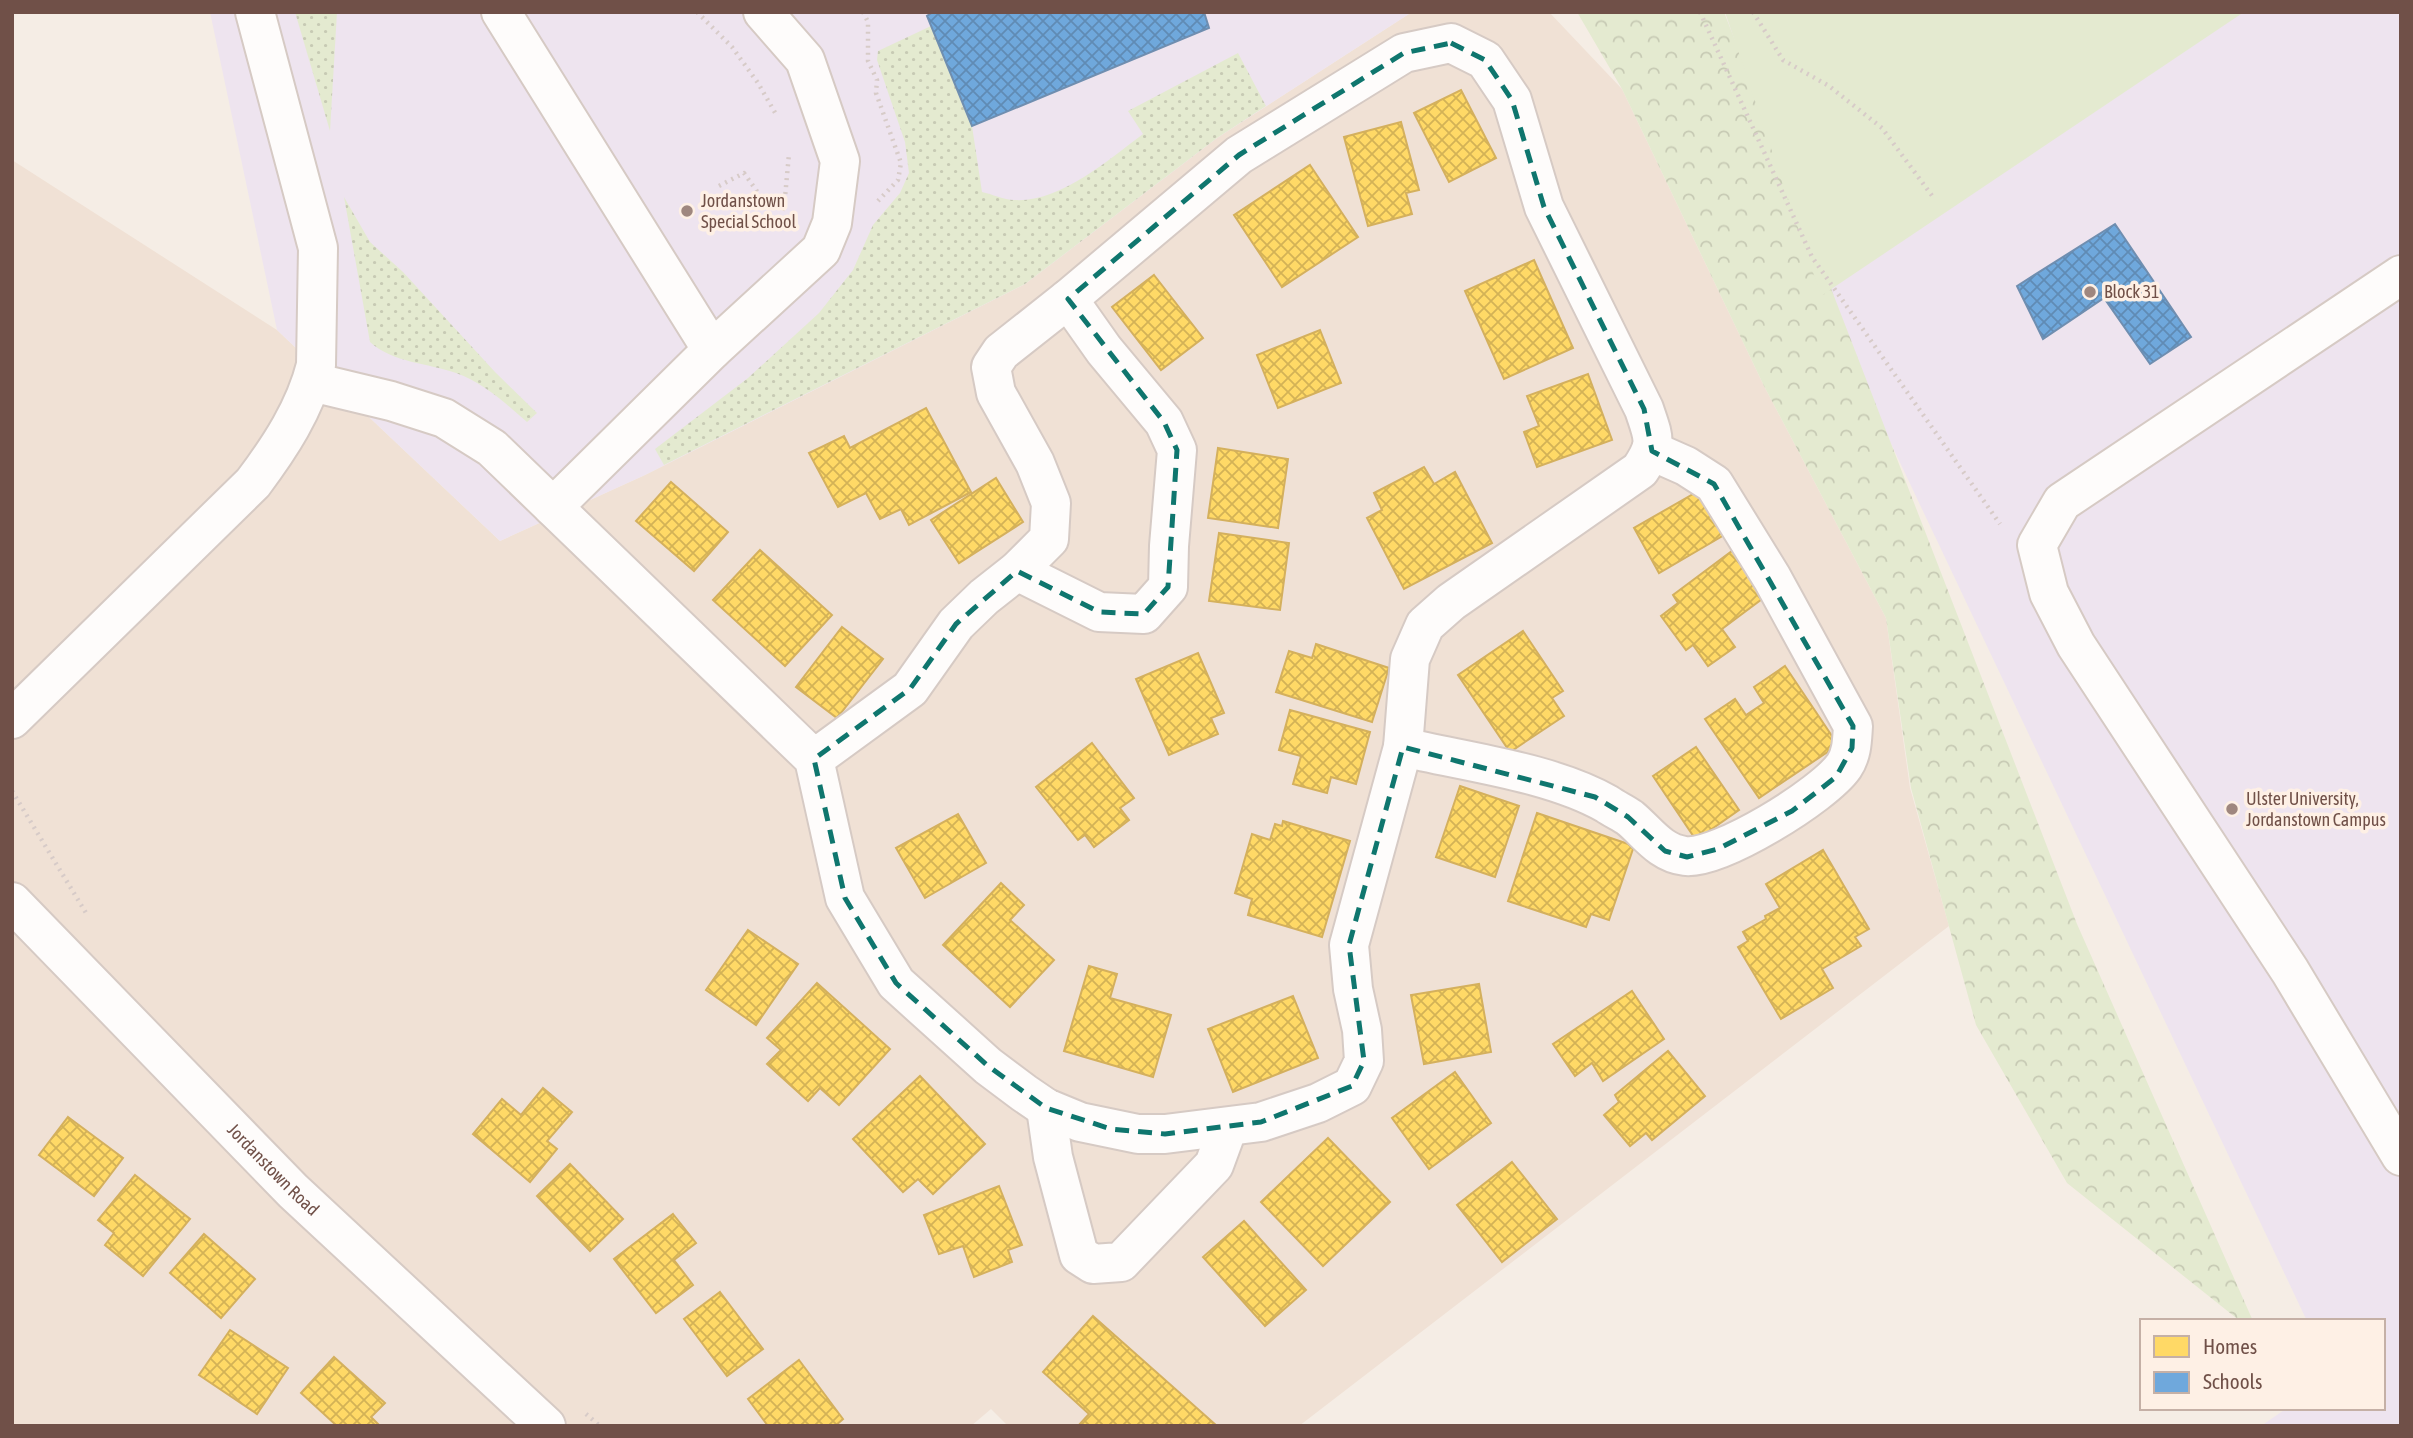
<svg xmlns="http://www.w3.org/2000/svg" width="2413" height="1438" font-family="'Asap Condensed',sans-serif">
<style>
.residential{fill:#f0e1d5}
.education{fill:#eee4ef}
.grass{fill:url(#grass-dots)}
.forest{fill:url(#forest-crowns)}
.park{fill:#e4ead0}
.homes{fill:url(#homes-cross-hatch);stroke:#d4b05d;stroke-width:2}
.schools{fill:url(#schools-cross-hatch);stroke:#6f8eb0;stroke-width:2}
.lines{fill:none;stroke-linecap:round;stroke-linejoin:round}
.minor-casing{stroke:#d6cac4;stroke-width:42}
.path{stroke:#d7cbc8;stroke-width:4.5;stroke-dasharray:2 5;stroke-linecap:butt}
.minor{stroke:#fefcfb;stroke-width:38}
.marked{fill:none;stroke:#0f766e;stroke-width:5;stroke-dasharray:14 9;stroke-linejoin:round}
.poi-dot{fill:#9f877f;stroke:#fef0e5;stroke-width:2.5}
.labels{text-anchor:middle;stroke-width:7;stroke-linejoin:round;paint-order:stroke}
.poi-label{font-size:18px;fill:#705048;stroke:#fef0e5;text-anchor:start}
.street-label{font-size:18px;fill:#705048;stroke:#fef0e5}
</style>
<defs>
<pattern id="grass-dots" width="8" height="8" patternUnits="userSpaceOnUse" patternTransform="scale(1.75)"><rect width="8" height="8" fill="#e4ead0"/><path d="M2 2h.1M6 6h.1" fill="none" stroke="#c7cab4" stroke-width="1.8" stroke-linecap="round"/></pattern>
<pattern id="forest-crowns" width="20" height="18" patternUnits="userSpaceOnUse" patternTransform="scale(1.75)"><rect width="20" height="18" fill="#e4ead0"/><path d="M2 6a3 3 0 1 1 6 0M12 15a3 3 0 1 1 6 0" fill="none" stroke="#c7cab4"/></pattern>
<pattern id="homes-cross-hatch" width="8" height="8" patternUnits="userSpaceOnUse" patternTransform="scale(1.75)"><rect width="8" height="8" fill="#ffd966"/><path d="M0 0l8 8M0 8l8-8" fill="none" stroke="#d3b256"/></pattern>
<pattern id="schools-cross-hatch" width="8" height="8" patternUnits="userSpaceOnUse" patternTransform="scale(1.75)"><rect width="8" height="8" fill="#6fa8dc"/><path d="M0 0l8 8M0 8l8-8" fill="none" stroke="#608bb4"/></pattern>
</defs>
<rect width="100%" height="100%" fill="#f5ede5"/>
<polygon class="residential" points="1412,12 1549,12 1622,89 1764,386 1886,618 1910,788 1949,926 1299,1426 1008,1426 991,1409 971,1426 12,1426 12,160 277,330 500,541 645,475 1025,284 1217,138"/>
<g class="education">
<polygon points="210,12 1412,12 1217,138 1025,284 645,475 500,541 277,330"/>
<polygon points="1725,12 2401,12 2401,1426 2261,1426 2287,1408 2383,1408 2383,1321 2307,1321 1821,296"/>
</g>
<g class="grass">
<polygon points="295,12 337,12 330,131"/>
<path d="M931 26 972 126 982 192C992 194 1004 200 1014 200 1060 203 1108 160 1143 134L1128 111 1238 53 1266 106 1217 138 1025 284 664 465 655 449 748 378 819 313 853 270 873 225 900 193 909 173 905 142 877 60 878 51Z"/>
<path d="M344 197 370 242 403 272 495 372 537 413 527 422C505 403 484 383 456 373 428 363 393 363 370 342Z"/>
</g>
<polygon class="forest" points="1577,12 1724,12 2077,924 2253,1321 2240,1321 2067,1183 1976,1025 1911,788 1886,618 1764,386 1622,89"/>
<polygon class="park" points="1725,12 2244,12 1821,296"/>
<g class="homes">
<polygon points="1461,90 1496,158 1449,182 1414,113"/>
<polygon points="1401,122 1419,190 1406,193 1412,214 1368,226 1344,137"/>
<polygon points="1310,165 1358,237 1282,287 1234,215"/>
<polygon points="1534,260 1573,348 1504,379 1465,291"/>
<polygon points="1154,275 1203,338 1161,370 1112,307"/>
<polygon points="1320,330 1341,383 1278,408 1257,355"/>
<polygon points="1588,374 1612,440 1537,467 1524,432 1539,426 1527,396"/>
<polygon points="926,408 971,492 909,525 901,509 880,519 866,493 838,507 809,453 844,436 850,448"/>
<polygon points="1218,448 1288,459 1278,528 1208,518"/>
<polygon points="1424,467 1434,484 1455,472 1492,543 1404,589 1367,518 1382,510 1374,493"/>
<polygon points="996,478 1023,522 959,563 931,520"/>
<polygon points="671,482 728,532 694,571 636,521"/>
<polygon points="1700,490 1726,534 1659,573 1634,528"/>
<polygon points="1219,533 1289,543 1280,610 1209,601"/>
<polygon points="760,550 832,615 785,666 713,600"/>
<polygon points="1732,551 1766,596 1722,629 1735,647 1708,666 1693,645 1686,650 1661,616 1678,603 1673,595"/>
<polygon points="842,627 883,659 837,718 796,687"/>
<polygon points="1523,631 1563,691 1552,698 1564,716 1510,752 1458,675"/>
<polygon points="1316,644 1389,668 1372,722 1276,692 1289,651 1312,658"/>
<polygon points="1198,653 1224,713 1211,718 1218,734 1169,755 1136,679"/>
<polygon points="1785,666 1838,745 1759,798 1705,719 1735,699 1746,715 1764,703 1754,687"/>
<polygon points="1290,710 1370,732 1356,784 1331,777 1327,793 1293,784 1301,756 1279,750"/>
<polygon points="1092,743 1134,798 1120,808 1129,820 1094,847 1085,835 1078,840 1036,787"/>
<polygon points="1696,747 1739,810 1696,840 1653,776"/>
<polygon points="1460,786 1519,806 1495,877 1436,857"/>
<polygon points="1537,813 1634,846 1609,920 1591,914 1586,927 1508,901"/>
<polygon points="958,814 986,863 925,898 896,848"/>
<polygon points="1283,821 1350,841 1322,937 1248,915 1252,899 1235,893 1252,834 1270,840 1275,824 1282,826"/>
<polygon points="1823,850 1869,929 1855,937 1861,946 1822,969 1833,988 1781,1019 1738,947 1748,941 1743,932 1766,919 1765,916 1780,908 1766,884"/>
<polygon points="1001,883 1024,905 1010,920 1054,960 1010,1007 943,945"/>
<polygon points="748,930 798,964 756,1025 706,990"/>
<polygon points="1089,966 1117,974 1110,998 1171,1015 1153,1077 1064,1051"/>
<polygon points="817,983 890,1049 839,1105 820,1088 808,1101 767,1064 781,1050 767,1038"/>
<polygon points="1479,984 1491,1052 1424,1064 1411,995"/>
<polygon points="1632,991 1664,1039 1603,1081 1592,1063 1575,1076 1553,1044"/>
<polygon points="1293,996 1318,1058 1233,1092 1208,1029"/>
<polygon points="1668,1051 1705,1096 1652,1140 1646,1133 1630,1146 1604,1115 1619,1102 1615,1095"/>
<polygon points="1455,1072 1491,1123 1429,1169 1392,1118"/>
<polygon points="920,1076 985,1144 933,1194 918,1179 903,1192 853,1139"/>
<polygon points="543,1088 572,1112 547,1141 557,1149 530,1182 473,1134 502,1099 521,1115"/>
<polygon points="68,1117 123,1158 94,1196 39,1155"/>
<polygon points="1328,1138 1390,1202 1323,1266 1261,1202"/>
<polygon points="1512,1162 1557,1219 1502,1262 1457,1205"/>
<polygon points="570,1164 623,1219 590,1251 537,1196"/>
<polygon points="135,1175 190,1219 143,1276 105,1245 114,1233 98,1220"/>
<polygon points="999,1186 1022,1245 1008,1250 1012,1262 974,1277 963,1246 939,1254 924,1215"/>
<polygon points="673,1214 696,1243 674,1260 693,1285 656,1313 614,1259"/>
<polygon points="1244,1221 1306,1290 1265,1326 1203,1257"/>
<polygon points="204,1234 255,1279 221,1318 170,1273"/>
<polygon points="720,1292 763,1349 727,1376 684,1319"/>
<polygon points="1093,1316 1217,1426 1078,1426 1089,1414 1043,1372"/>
<polygon points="230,1330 288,1368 257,1414 199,1375"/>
<polygon points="334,1357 385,1403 371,1417 380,1426 337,1426 301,1393"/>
<polygon points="799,1360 843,1419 835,1426 768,1426 748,1399"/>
</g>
<g class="schools">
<polygon points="933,12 1204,12 1209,28 972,126 927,16"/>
<polygon points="2115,224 2191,337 2150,364 2104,298 2043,339 2017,286"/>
</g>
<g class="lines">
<defs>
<g id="minor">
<polyline points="501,12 712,350"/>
<polyline points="2401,275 2062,502 2037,545 2049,593 2076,645 2290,971 2401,1156"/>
<path d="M312 382 391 401 444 418 492 448 814 759 845 898 896 983 988 1066 1024 1093 1046 1108 1080 1122 1138 1134H1165L1261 1122 1318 1103 1352 1086 1364 1061 1362 1030 1353 989 1349 945 1403 747 1410 659 1425 625 1451 602 1640 470C1658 443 1654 439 1644 409L1544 207 1512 100 1485 60 1451 43 1404 53 1239 155 1068 299 1001 352 991 367 996 393 1035 463 1051 503 1049 539 1017 571 984 597 956 624 910 689 814 759"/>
<polyline points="553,507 712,350 821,250 832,223 840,161 805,60 763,12"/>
<polyline points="1017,571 1099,612 1144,614 1168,587 1169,546 1177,450 1164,422 1104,350 1068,299"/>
<path d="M12 719 253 483C280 447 305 409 316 365L318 248 255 12"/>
<path d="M1403 747C1466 762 1551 772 1607 804 1614 809 1623 813 1630 818 1648 833 1660 853 1685 856 1719 860 1824 795 1844 766 1852 754 1852 741 1853 726L1772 578 1714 484 1686 466 1652 451"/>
<path id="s1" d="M12 902 293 1191 546 1426"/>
<polyline points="1046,1108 1053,1157 1079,1255 1093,1264 1121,1262 1214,1165 1228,1127"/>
</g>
</defs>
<use href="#minor" class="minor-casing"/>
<g class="path">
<polyline points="697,12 732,47 758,83 777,116"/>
<polyline points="863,12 868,22 868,61 877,80 876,93 901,163 898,180 878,201"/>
<polyline points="1700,12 1812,257 2000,524"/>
<polyline points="1753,12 1783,60 1829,86 1882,128 1933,197"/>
<polyline points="719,186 744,173 766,204 785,209"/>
<polyline points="784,208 789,154"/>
<polyline points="12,791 86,913"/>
<polyline points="586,1414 600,1426"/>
</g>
<use href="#minor" class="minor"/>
</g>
<path class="marked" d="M1451 43 1485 60 1512 100 1544 207 1644 409 1652 451 1714 484 1853 726 1852 748 1836 777 1792 811 1718 849 1687 857 1665 851 1628 817 1595 797 1403 747 1349 945 1364 1061 1352 1086 1261 1122 1165 1134 1111 1129 1046 1108 988 1066 896 983 845 898 814 759 910 689 956 624 1017 571 1099 612 1144 614 1168 587 1177 450 1164 422 1068 299 1239 155 1404 53Z"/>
<g class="poi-dot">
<circle cx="687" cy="211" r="7"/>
<circle cx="2090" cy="292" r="7"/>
<circle cx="2232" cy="809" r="7"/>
</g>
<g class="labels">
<g class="poi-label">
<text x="701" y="207">Jordanstown<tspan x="701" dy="21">Special School</tspan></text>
<text x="2104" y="298">Block 31</text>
<text x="2246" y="805">Ulster University,<tspan x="2246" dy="21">Jordanstown Campus</tspan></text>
</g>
<g class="street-label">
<text dy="6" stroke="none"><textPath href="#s1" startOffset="374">Jordanstown Road</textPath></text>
</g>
</g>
<rect width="2413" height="1438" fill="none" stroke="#705048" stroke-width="28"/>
<rect x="2140" y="1319" width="245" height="91" fill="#fef0e5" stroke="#c5b0a6" stroke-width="2"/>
<rect x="2154" y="1336" width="35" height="21" fill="#ffd966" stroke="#c5b0a6" stroke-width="2"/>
<text x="2203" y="1354" font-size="21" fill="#705048">Homes</text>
<rect x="2154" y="1372" width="35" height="21" fill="#6fa8dc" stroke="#c5b0a6" stroke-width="2"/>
<text x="2203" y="1389" font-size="21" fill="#705048">Schools</text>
</svg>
